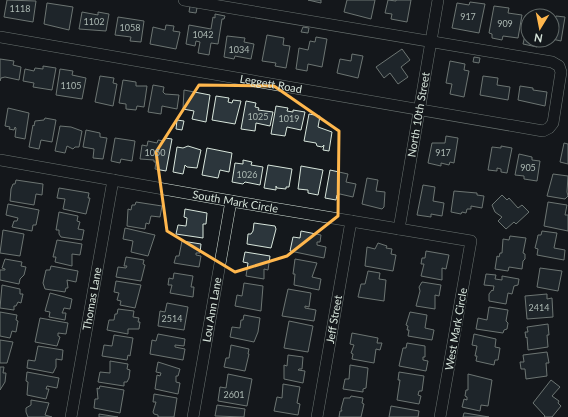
<svg xmlns="http://www.w3.org/2000/svg" width="568" height="417" font-family="Lato,sans-serif">
<style>
.building{fill:#2c363c;stroke:#d8e6dc}
.lines{fill:none;stroke-linecap:round;stroke-linejoin:round}
.minor-casing{stroke:#d8e6dc;stroke-width:12}
.minor{stroke:#14181c;stroke-width:11}
.marked{fill:none;stroke:#ffb74d;stroke-width:3;stroke-linejoin:round}
.labels{text-anchor:middle;stroke-width:3;stroke-linejoin:round;paint-order:stroke}
.number-label{font-size:9px;fill:#adbab4}
.street-label{font-size:11px;fill:#d8e6dc;stroke:#14181c}
</style>
<rect width="100%" height="100%" fill="#14181c"/>
<g class="building">
<polygon points="7,0 36,1 33,22 4,17"/>
<polygon points="308,0 321,0 321,3"/>
<polygon points="347,0 375,0 371,19 344,12"/>
<polygon points="388,0 396,1 396,0 411,0 407,22 391,19 392,14 385,13"/>
<polygon points="470,2 485,4 479,33 452,28 457,3 469,5"/>
<polygon points="47,3 73,7 69,30 44,24"/>
<polygon points="190,6 197,8 196,13 189,12"/>
<polygon points="494,6 509,8 508,13 522,15 518,38 503,36 502,40 492,38 492,34 489,33"/>
<polygon points="82,12 98,15 98,12 109,14 106,31 79,29"/>
<polygon points="532,13 545,15 552,15 532,16"/>
<polygon points="215,14 225,16 224,19 222,19 218,44 211,43 209,55 198,53 200,42 196,41 195,46 186,44 189,25 211,29 213,17 215,18"/>
<polygon points="556,16 565,17 561,41 552,39 552,18 555,18"/>
<polygon points="118,17 144,21 141,42 130,41 131,37 115,35"/>
<polygon points="166,25 174,26 173,31 180,32 176,49 150,44 153,27 165,30"/>
<polygon points="303,27 309,28 308,33 301,32"/>
<polygon points="526,31 528,31 528,40 538,40 537,47 523,44"/>
<polygon points="267,35 284,38 283,45 290,46 286,68 275,66 276,63 262,61"/>
<polygon points="227,36 245,38 244,42 254,44 251,59 235,56 234,59 224,57"/>
<polygon points="316,37 327,39 322,67 308,64 307,71 296,69 299,48 308,50 310,41 315,42"/>
<polygon points="402,49 410,60 401,67 408,77 398,84 390,73 384,78 376,67"/>
<polygon points="352,54 363,56 358,78 337,73 340,59 351,61"/>
<polygon points="474,57 480,58 479,63 473,62"/>
<polygon points="0,59 14,61 13,65 21,67 19,80 5,77 1,78 0,81"/>
<polygon points="450,61 465,64 464,70 469,71 464,97 450,94 452,84 446,83"/>
<polygon points="43,66 56,68 52,90 33,87 34,83 23,81 25,69 34,71 35,68 43,69"/>
<polygon points="60,69 73,71 72,75 86,78 82,99 56,95"/>
<polygon points="100,76 114,78 113,83 117,84 113,106 95,102"/>
<polygon points="483,76 498,78 497,85 510,87 508,100 480,95"/>
<polygon points="123,80 136,82 136,86 147,86 144,107 137,106 136,110 126,109 126,104 119,103"/>
<polygon points="153,85 164,87 163,92 165,94 179,95 177,109 162,106 161,114 148,112"/>
<polygon points="520,86 533,88 533,90 547,92 545,106 518,100"/>
<polygon points="184,90 210,95 206,122 192,119 194,111 183,109"/>
<polygon points="216,96 229,98 228,102 232,103 233,100 241,101 235,124 212,120"/>
<polygon points="246,101 256,103 255,107 259,108 258,110 273,112 270,126 256,123 255,131 241,129"/>
<polygon points="276,106 288,108 287,111 293,112 293,110 305,112 301,130 287,127 285,136 271,134"/>
<polygon points="8,108 29,113 25,139 15,137 16,128 15,127 14,130 9,129 10,127 5,126"/>
<polygon points="309,114 320,116 318,127 332,132 329,151 323,150 324,145 322,147 317,146 316,143 304,141"/>
<polygon points="45,118 56,120 52,142 41,140 39,149 29,147 33,125 34,126 35,121 44,120"/>
<polygon points="177,120 184,121 182,130 176,129"/>
<polygon points="60,126 71,127 82,131 79,147 75,147 73,149 67,146 65,153 55,151"/>
<polygon points="86,130 100,133 100,137 107,138 103,159 93,158 94,149 83,147"/>
<polygon points="446,136 458,138 454,163 450,162 449,165 441,163 441,166 428,163 432,143 445,143"/>
<polygon points="115,138 135,141 132,161 121,159 120,163 111,161"/>
<polygon points="165,138 172,139 166,171 155,169 156,162 154,162 154,160 140,159 142,145 147,146 148,141 157,143 158,140 164,141"/>
<polygon points="564,143 568,144 568,164 560,162"/>
<polygon points="188,146 201,150 197,168 187,167 185,165 183,174 173,172 177,147 183,148"/>
<polygon points="501,146 512,148 507,173 501,172 501,169 497,168 497,171 488,170 492,147 501,148"/>
<polygon points="207,148 232,153 229,172 220,170 218,178 202,175"/>
<polygon points="519,154 532,157 532,160 540,161 537,181 524,179 524,176 515,175"/>
<polygon points="243,160 252,162 251,165 263,167 260,185 245,182 243,184 232,182 235,163 243,164"/>
<polygon points="268,165 292,169 289,187 286,187 286,189 277,188 276,186 276,190 264,188"/>
<polygon points="301,166 323,170 318,195 308,193 308,190 298,189"/>
<polygon points="330,170 348,174 346,182 356,184 353,197 340,194 337,195 336,200 325,198"/>
<polygon points="553,174 568,176 567,192 568,196 565,199 547,196"/>
<polygon points="367,178 378,180 376,191 385,192 384,207 382,209 362,204"/>
<polygon points="16,180 43,184 42,195 36,194 34,205 10,201 11,189 13,184 15,184"/>
<polygon points="423,185 435,187 433,201 444,203 442,216 431,214 431,217 417,215"/>
<polygon points="59,188 89,193 88,198 90,198 86,214 63,209 65,199 57,198"/>
<polygon points="454,191 477,193 477,195 484,196 482,208 471,206 471,209 467,209 466,213 462,212 461,214 451,212"/>
<polygon points="502,195 507,200 509,198 518,208 522,205 529,212 516,224 514,222 506,229 498,221 502,217 495,212 492,205"/>
<polygon points="136,202 162,206 160,217 151,216 149,224 146,223 145,229 127,226 128,209 131,210 132,205 135,205"/>
<polygon points="548,202 567,205 565,215 568,215 568,231 544,226"/>
<polygon points="8,204 39,210 36,225 33,225 32,231 12,227 14,221 17,221 18,218 6,215"/>
<polygon points="185,209 207,213 206,224 203,224 203,238 176,234 178,225 186,226 187,218 184,217"/>
<polygon points="59,212 78,216 77,221 80,222 78,229 84,230 82,240 61,237 59,234 59,230 56,230"/>
<polygon points="254,223 275,226 276,229 271,248 247,244 248,234 251,234 253,231"/>
<polygon points="125,228 155,235 148,256 131,252 133,241 123,239"/>
<polygon points="3,230 24,234 20,256 0,253"/>
<polygon points="301,231 321,235 320,242 317,242 317,245 326,247 324,258 290,251 293,237 300,238"/>
<polygon points="542,231 557,233 554,248 565,250 564,260 537,255 538,249 535,248 537,240 538,235 541,235"/>
<polygon points="510,236 526,238 523,253 525,254 525,259 523,261 522,269 509,267 508,271 495,269 497,256 499,257 500,253 502,253 503,239 509,240"/>
<polygon points="57,240 82,244 80,255 72,254 72,266 55,262 56,257 53,257"/>
<polygon points="182,241 201,244 200,253 196,253 196,255 201,256 199,267 174,263 176,256 179,256"/>
<polygon points="378,243 387,246 386,248 392,249 391,254 396,255 393,271 365,266 367,247 375,249"/>
<polygon points="426,251 449,255 446,269 442,268 442,280 421,276 424,264 421,264 422,258 425,258"/>
<polygon points="245,252 270,256 268,270 264,269 264,279 246,276 248,263 243,262"/>
<polygon points="126,257 144,260 143,264 145,265 141,281 116,277 118,267 126,268 127,266 124,266"/>
<polygon points="5,259 22,262 21,266 26,267 24,275 20,279 19,284 0,280 0,270 5,270 5,269 2,268"/>
<polygon points="295,259 317,263 312,277 321,279 319,290 294,285 295,274 293,274"/>
<polygon points="51,266 78,271 76,282 67,280 68,288 66,288 65,292 45,289 43,283 46,270 50,270"/>
<polygon points="540,268 562,271 558,291 537,287"/>
<polygon points="368,271 380,273 379,279 386,280 384,301 358,297 361,284 365,284"/>
<polygon points="174,273 193,276 191,287 194,287 193,297 170,293 172,285 168,285 169,278 173,279"/>
<polygon points="486,274 496,275 495,279 502,280 502,276 519,279 518,285 514,286 512,294 508,293 506,304 489,301 489,294 492,290 493,291 494,286 484,285"/>
<polygon points="116,281 141,285 135,308 120,305 121,301 117,300 119,293 114,292"/>
<polygon points="422,282 441,285 439,296 435,295 435,309 416,306 420,291 419,287"/>
<polygon points="244,283 263,286 261,311 235,306 237,295 242,296"/>
<polygon points="2,285 20,289 20,294 23,294 21,303 18,302 16,306 14,306 14,310 0,308"/>
<polygon points="288,289 311,293 309,307 305,306 305,308 316,310 314,321 282,316"/>
<polygon points="50,293 72,299 70,309 64,308 63,311 62,313 66,313 65,320 49,317 50,312 45,311"/>
<polygon points="547,294 547,299 552,298 553,317 527,319 525,296"/>
<polygon points="167,303 188,307 184,330 158,326 160,311 165,312"/>
<polygon points="489,307 508,310 506,321 508,323 507,329 504,330 503,333 476,329 478,318 487,320"/>
<polygon points="118,309 134,311 133,317 139,318 138,322 140,322 139,329 128,329 128,334 107,330 109,320 114,320 115,314 117,314"/>
<polygon points="0,312 17,315 16,320 18,321 16,332 12,331 10,338 0,336"/>
<polygon points="410,312 427,315 425,328 434,330 432,340 408,336 409,330 407,330 408,326 406,325"/>
<polygon points="244,315 260,318 258,332 254,342 230,337 232,327 240,328 241,320 243,320"/>
<polygon points="40,318 68,323 66,334 58,333 58,336 60,337 57,346 35,342"/>
<polygon points="289,321 313,326 308,352 284,348"/>
<polygon points="548,324 549,335 547,335 548,347 528,350 527,337 526,338 525,332 528,332 527,327"/>
<polygon points="352,333 378,338 377,343 382,343 380,350 376,349 374,363 352,359 353,354 351,353 354,345 350,344"/>
<polygon points="158,334 185,339 184,346 175,345 175,347 185,349 183,360 150,354 152,340 156,341"/>
<polygon points="474,334 496,339 495,347 500,348 498,360 495,360 494,365 476,361 477,356 475,356 477,346 472,345"/>
<polygon points="114,335 133,338 130,356 128,355 127,360 102,356 104,345 112,346"/>
<polygon points="0,340 13,342 7,363 0,363"/>
<polygon points="407,343 425,346 425,357 423,357 423,360 428,361 426,371 399,366 403,348 406,348"/>
<polygon points="231,345 249,349 248,354 249,354 245,371 224,367 226,358 229,358"/>
<polygon points="38,346 63,350 62,360 56,359 56,367 53,373 27,368 28,360 35,361"/>
<polygon points="547,352 549,363 546,363 547,376 526,379 525,369 521,369 520,362 524,362 523,355"/>
<polygon points="288,355 303,357 302,369 299,369 298,370 305,371 303,383 284,379 284,365 287,366"/>
<polygon points="110,361 128,364 127,369 130,370 129,378 127,382 124,382 124,386 98,382 100,372 110,373"/>
<polygon points="158,362 180,369 178,376 176,376 176,382 180,383 178,394 155,389 157,375 160,376 161,373 156,372"/>
<polygon points="350,365 368,368 366,388 363,389 363,392 343,389 345,379 349,379"/>
<polygon points="0,367 4,367 3,373 6,373 5,382 0,390"/>
<polygon points="27,372 59,378 57,388 47,386 46,389 49,389 46,399 27,395 28,382 26,381"/>
<polygon points="399,372 424,376 422,391 419,391 418,395 421,396 419,404 397,400 400,380 398,380"/>
<polygon points="228,374 252,379 247,406 218,401 220,387 226,388"/>
<polygon points="468,374 492,380 488,406 481,405 480,411 462,407 464,399 467,400 467,397 465,396 466,390 468,390"/>
<polygon points="551,380 560,387 552,396 559,401 558,403 561,406 552,417 544,417 545,416 533,403"/>
<polygon points="283,384 300,387 297,403 300,404 298,415 274,411 277,397 282,398"/>
<polygon points="100,386 124,390 120,413 94,408 95,399 98,399 97,388 99,389"/>
<polygon points="154,394 177,398 174,417 158,417 158,415 154,414 153,412 156,402 153,402"/>
<polygon points="351,396 363,398 362,403 364,404 361,417 339,417 340,411 342,411 341,409 344,398 350,398"/>
<polygon points="31,400 49,403 45,415 52,417 28,417 26,412 26,408 31,405"/>
<polygon points="217,405 245,409 244,417 215,416"/>
<polygon points="391,406 419,411 418,417 389,417"/>
<polygon points="464,413 465,413 489,417 463,417"/>
<polygon points="99,414 118,417 99,417"/>
</g>
<g class="lines">
<defs>
<g id="minor">
<path id="s1" d="M0 37 543 131 549 128 553 123 561 72 559 66 552 62 184 0"/>
<path id="s2" d="M0 160 231 201 471 241 440 417"/>
<path id="s3" d="M399 229 438 0"/>
<path id="s4" d="M71 417 113 180"/>
<path id="s5" d="M193 417 231 201"/>
<path id="s6" d="M317 417 351 221"/>
</g>
</defs>
<use href="#minor" class="minor-casing"/>
<use href="#minor" class="minor"/>
</g>
<path d="M0 0H568V417H0ZM199 85 274 86 339 131 338 216 287 256 235 272 167 231 156 152Z" fill="#14181c" fill-opacity=".55" fill-rule="evenodd"/>
<path class="marked" d="M199 85 274 86 339 131 338 216 287 256 235 272 167 231 156 152Z"/>
<g class="labels">
<g class="number-label">
<text x="20" y="12">1118</text>
<text x="468" y="20">917</text>
<text x="94" y="25">1102</text>
<text x="505" y="27">909</text>
<text x="130" y="31">1058</text>
<text x="203" y="38">1042</text>
<text x="239" y="53">1034</text>
<text x="71" y="89">1105</text>
<text x="258" y="120">1025</text>
<text x="289" y="122">1019</text>
<text x="155" y="156">1050</text>
<text x="443" y="156">917</text>
<text x="528" y="171">905</text>
<text x="247" y="178">1026</text>
<text x="539" y="311">2414</text>
<text x="172" y="322">2514</text>
<text x="234" y="398">2601</text>
</g>
<g class="street-label">
<text dy="4" stroke="none"><textPath href="#s1" startOffset="275">Leggett Road</textPath></text>
<text dy="4" stroke="none"><textPath href="#s3" startOffset="116">North 10th Street</textPath></text>
<text dy="4" stroke="none"><textPath href="#s2" startOffset="239">South Mark Circle</textPath></text>
<text dy="4" stroke="none"><textPath href="#s4" startOffset="120">Thomas Lane</textPath></text>
<text dy="4" stroke="none"><textPath href="#s5" startOffset="109">Lou Ann Lane</textPath></text>
<text dy="4" stroke="none"><textPath href="#s6" startOffset="99">Jeff Street</textPath></text>
<text transform="translate(456 329) rotate(-80)" y="4">West Mark Circle</text>
</g>
</g>
<g transform="translate(540 28) rotate(190)"><circle r="19" fill="#14181c" stroke="#626a69"/>
<path d="M0-3L7 15L0 10L-7 15Z" fill="#ffb74d"/>
<text y="-6" font-size="11" font-weight="bold" text-anchor="middle" fill="#d8e6dc">N</text>
</g>
</svg>
